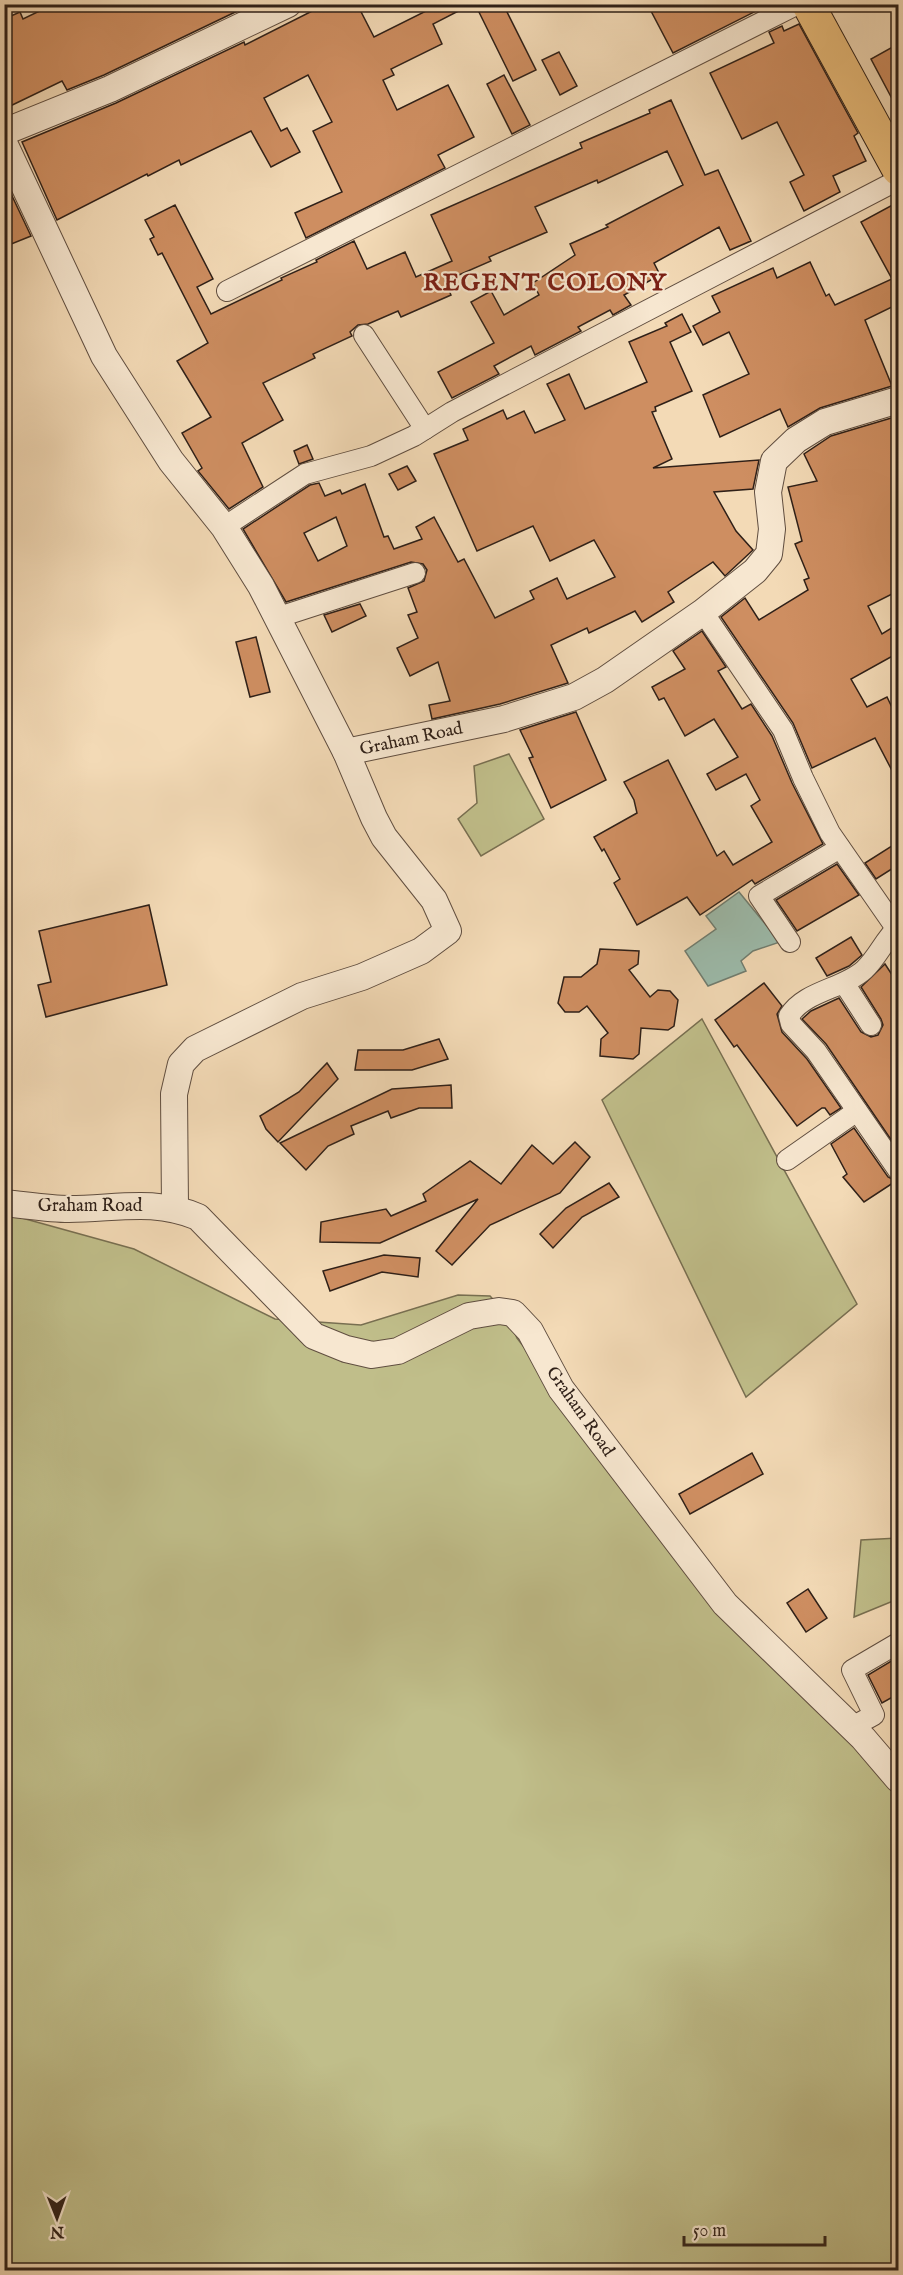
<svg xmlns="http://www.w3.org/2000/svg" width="903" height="2275" font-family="'IM FELL English',serif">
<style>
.green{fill:#c0be8a;stroke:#786f51;stroke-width:1.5}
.water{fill:#9cbbab;stroke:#707d70;stroke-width:1.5}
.building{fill:#ce8e61;stroke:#2f2018;stroke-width:1.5;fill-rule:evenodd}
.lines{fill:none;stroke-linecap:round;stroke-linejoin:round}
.minor-casing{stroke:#604e40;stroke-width:22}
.tertiary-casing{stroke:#604e40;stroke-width:28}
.primary-casing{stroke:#2f2018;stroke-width:34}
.minor{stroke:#f7e7d0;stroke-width:20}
.tertiary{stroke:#f7e7d0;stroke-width:26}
.primary{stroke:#eabd7b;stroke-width:32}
.labels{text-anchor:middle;stroke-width:4.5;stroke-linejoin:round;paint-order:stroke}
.street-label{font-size:18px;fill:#2f2018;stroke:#f7e7d0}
.district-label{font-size:24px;font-weight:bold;letter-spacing:1.5px;fill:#7a1f14;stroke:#f7e7d0}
</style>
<rect width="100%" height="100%" fill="#f3dab6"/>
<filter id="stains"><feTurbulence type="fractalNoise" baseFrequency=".00333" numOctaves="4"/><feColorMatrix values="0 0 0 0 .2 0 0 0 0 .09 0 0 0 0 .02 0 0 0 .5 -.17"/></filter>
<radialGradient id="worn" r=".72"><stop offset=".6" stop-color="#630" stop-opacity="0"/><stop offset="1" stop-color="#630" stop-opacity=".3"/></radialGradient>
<g class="green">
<polygon points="509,754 544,819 481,856 458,819 477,803 474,766"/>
<polygon points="702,1019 857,1304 746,1397 602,1100"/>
<polygon points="4,1213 134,1249 275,1319 361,1325 458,1295 490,1296 506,1313 517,1338 662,1526 898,1787 898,2270 5,2270"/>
<polygon points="898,1538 898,1599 854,1617 861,1540"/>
</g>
<polygon class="water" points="739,892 780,942 753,951 741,961 746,971 708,986 685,951 716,929 706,916"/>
<g class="building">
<polygon points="54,4 252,4 104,75 67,90 62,81 4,109 4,19 20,12 23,19"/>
<polygon points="326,4 357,4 374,37 440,4 472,4 433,24 442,44 391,69 394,75 383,80 397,110 448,85 474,137 438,155 445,168 306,238 295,213 342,192 313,131 332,122 308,75 264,98 281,131 287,128 300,152 271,167 251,131 181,165 179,160 148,176 147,174 57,220 22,142 116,103 244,42 245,45"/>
<polygon points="475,4 503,4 536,70 513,81"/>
<polygon points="664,4 770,4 673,53 651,11"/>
<polygon points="799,24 858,133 854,136 866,161 833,176 840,192 804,211 790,182 804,175 777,122 742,139 710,73 774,43 769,32 782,26 784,31"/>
<polygon points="898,44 898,110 871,59"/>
<polygon points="559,52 577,86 560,95 542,60"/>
<polygon points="504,75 530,125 512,134 487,84"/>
<polygon points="671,100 705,175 718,170 751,241 730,250 719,227 654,263 660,275 624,295 631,305 613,315 610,310 578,327 581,331 535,355 531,346 494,366 499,374 452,398 438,372 494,343 471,302 491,291 504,315 539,295 533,283 575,255 570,244 608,227 606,225 683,185 667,151 598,183 597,180 535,207 547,232 489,257 491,261 445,281 451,295 401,317 398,311 368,324 358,325 350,332 352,336 313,354 315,358 263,383 283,420 242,443 263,487 229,509 198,471 202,468 182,433 211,417 177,361 208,343 162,253 158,255 150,239 154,237 145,220 175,205 213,279 197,287 211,314 282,280 281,278 317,262 316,260 354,241 367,269 405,252 416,277 452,261 431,215 582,148 580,143 650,113 649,110"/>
<polygon points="4,179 31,236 4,247"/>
<polygon points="898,202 898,304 865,320 892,386 820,408 788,427 780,409 720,437 703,395 749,374 729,332 703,345 693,326 720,312 712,296 773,268 777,278 810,262 826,296 829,294 835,305 892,279 861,222"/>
<path d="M682 314 691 332 670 342 692 391 655 407 656 411 652 412 672 459 653 468 759 460 753 489 714 492 736 531 753 550 725 576 713 562 668 592 674 602 642 622 635 611 589 633 587 628 551 645 568 683 500 704 432 719 429 705 450 701 438 662 410 676 397 648 418 638 408 615 417 612 408 588 424 581 427 570 423 564 411 562 286 602 243 529 310 485 319 483 325 496 340 490 342 494 365 484 384 537 388 536 394 549 422 539 416 527 434 517 458 562 464 559 495 618 534 599 530 591 557 578 567 599 615 577 594 540 550 561 533 526 477 551 434 454 468 440 463 429 503 410 507 419 524 411 535 433 565 420 547 384 569 374 585 409 647 382 629 342 667 326 665 323ZM336 517 347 546 318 561 304 533Z"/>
<polygon points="898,416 898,591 868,606 882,634 898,624 898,653 851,679 867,707 887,697 898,720 898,782 875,738 812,768 793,723 721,617 745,598 759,620 808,590 804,580 809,578 795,544 802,541 788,487 817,481 804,454 831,436"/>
<polygon points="307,445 313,459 299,464 294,451"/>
<polygon points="407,466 416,481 398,490 389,474"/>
<polygon points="360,604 366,616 332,632 324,615"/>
<polygon points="702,631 726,667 718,671 742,709 751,704 772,736 792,783 823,844 755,884 752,880 700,915 687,897 637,925 614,883 620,879 604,849 602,851 594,837 637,813 634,800 624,782 668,760 717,856 724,851 733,865 772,842 751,806 760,800 746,774 716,790 707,774 738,757 714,719 685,736 664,698 659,700 652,687 685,669 673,651"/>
<polygon points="256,637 270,692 250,697 236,642"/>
<polygon points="576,712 606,780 551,808 529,758 533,757 520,730"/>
<polygon points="898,842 898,865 876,879 865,863"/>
<polygon points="837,864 859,895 797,931 776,900"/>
<polygon points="149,905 167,985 46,1017 38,985 51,982 39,931"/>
<polygon points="851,937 862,955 849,966 827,976 816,958"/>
<polygon points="600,949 639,951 638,964 629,970 650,997 658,990 670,991 678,1000 674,1026 668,1030 641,1028 639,1054 633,1059 600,1056 601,1039 608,1033 587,1006 579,1012 565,1012 558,1003 564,977 581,977 597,964"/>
<polygon points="885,964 898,984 898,1150 826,1044 802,1019 811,1011 839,998 861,1032 871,1037 878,1035 883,1025 881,1019 861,987"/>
<polygon points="764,983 782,1006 777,1014 782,1032 807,1059 841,1108 830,1115 825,1108 822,1108 797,1126 737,1045 734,1047 715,1020"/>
<polygon points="439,1039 448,1059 412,1070 355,1070 358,1050 403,1050"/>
<polygon points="327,1063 338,1079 278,1142 266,1129 260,1116 299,1092"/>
<polygon points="451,1085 452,1108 419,1108 391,1118 388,1111 351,1126 354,1134 328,1146 306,1170 280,1143 392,1089"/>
<polygon points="854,1128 888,1177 896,1181 864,1202 843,1177 847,1174 831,1144"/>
<polygon points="575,1142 590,1157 560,1193 490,1225 452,1265 436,1251 478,1199 380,1243 320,1242 321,1222 386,1209 391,1216 426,1201 423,1194 470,1161 501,1184 532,1145 553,1164"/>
<polygon points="609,1183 619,1197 582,1217 553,1248 540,1234 566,1208"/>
<polygon points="384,1255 420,1258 418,1277 382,1272 330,1291 323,1271"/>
<polygon points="752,1453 763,1474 690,1514 679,1494"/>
<polygon points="808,1589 827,1618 806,1632 787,1603"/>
<polygon points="898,1657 898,1694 882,1703 868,1675"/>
</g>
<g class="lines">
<defs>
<g id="minor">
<polyline points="227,291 798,4"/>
<polyline points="364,335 425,429"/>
<polyline points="224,527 305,474 371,456 414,436 452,412 898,180"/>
<polyline points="703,612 783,730 803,778 830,833 898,931"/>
<polyline points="276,618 415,573"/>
<path d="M898 927C884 940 878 957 864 970 843 989 804 991 789 1016L791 1024 816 1051 898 1170"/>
<polyline points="790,942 759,896 840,848"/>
<polyline points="844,983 871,1025"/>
<polyline points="787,1160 857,1111"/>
<polyline points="852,1727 874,1715 852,1670 898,1643"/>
</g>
<g id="tertiary">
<polyline points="4,132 110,89 288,4"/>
<polyline points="4,143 104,356 171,461 224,527 261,586 346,752 374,818 384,837 434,900 448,931 421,951 362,977 302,996 195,1049 181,1064 174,1094 175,1207"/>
<polyline points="346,752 504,719 574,697 605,680 703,612 755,571 769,554 772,529 768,492 774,461 796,440 825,422 898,400"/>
<path d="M4 1203C26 1205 48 1209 69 1209 115 1209 154 1198 198 1217L314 1336 346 1349 372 1355 398 1351 469 1316 499 1311 513 1313 530 1331 561 1389 725 1604 863 1738 898 1779"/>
</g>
<polyline id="primary" points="808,4 898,169"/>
</defs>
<use href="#minor" class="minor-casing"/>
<use href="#tertiary" class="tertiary-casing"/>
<use href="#primary" class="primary-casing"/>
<use href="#minor" class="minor"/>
<use href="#tertiary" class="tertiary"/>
<use href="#primary" class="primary"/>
</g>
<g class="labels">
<g class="street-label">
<text transform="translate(411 738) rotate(-12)" y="6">Graham Road</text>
<text x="90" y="1211">Graham Road</text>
<text transform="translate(581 1411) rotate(55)" y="6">Graham Road</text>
</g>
<g class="district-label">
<text x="545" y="290">REGENT COLONY</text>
</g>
</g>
<rect width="903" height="2275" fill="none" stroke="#f3dab6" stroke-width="24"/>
<rect x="6" y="6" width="891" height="2263" fill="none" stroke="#2f2018" stroke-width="3"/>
<rect x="12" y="12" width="879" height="2251" fill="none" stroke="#2f2018" stroke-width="1.5"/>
<g transform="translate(57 2218) rotate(179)" stroke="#f7e7d0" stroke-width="4.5" paint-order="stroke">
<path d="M0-4.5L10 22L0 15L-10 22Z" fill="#2f2018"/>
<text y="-9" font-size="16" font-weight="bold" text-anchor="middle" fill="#2f2018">N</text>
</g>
<path d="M684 2236v9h141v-9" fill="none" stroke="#2f2018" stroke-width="3"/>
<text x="693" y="2236" font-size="18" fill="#2f2018" stroke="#f7e7d0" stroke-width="4.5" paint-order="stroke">50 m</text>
<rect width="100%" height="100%" filter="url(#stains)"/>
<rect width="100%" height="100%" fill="url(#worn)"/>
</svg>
